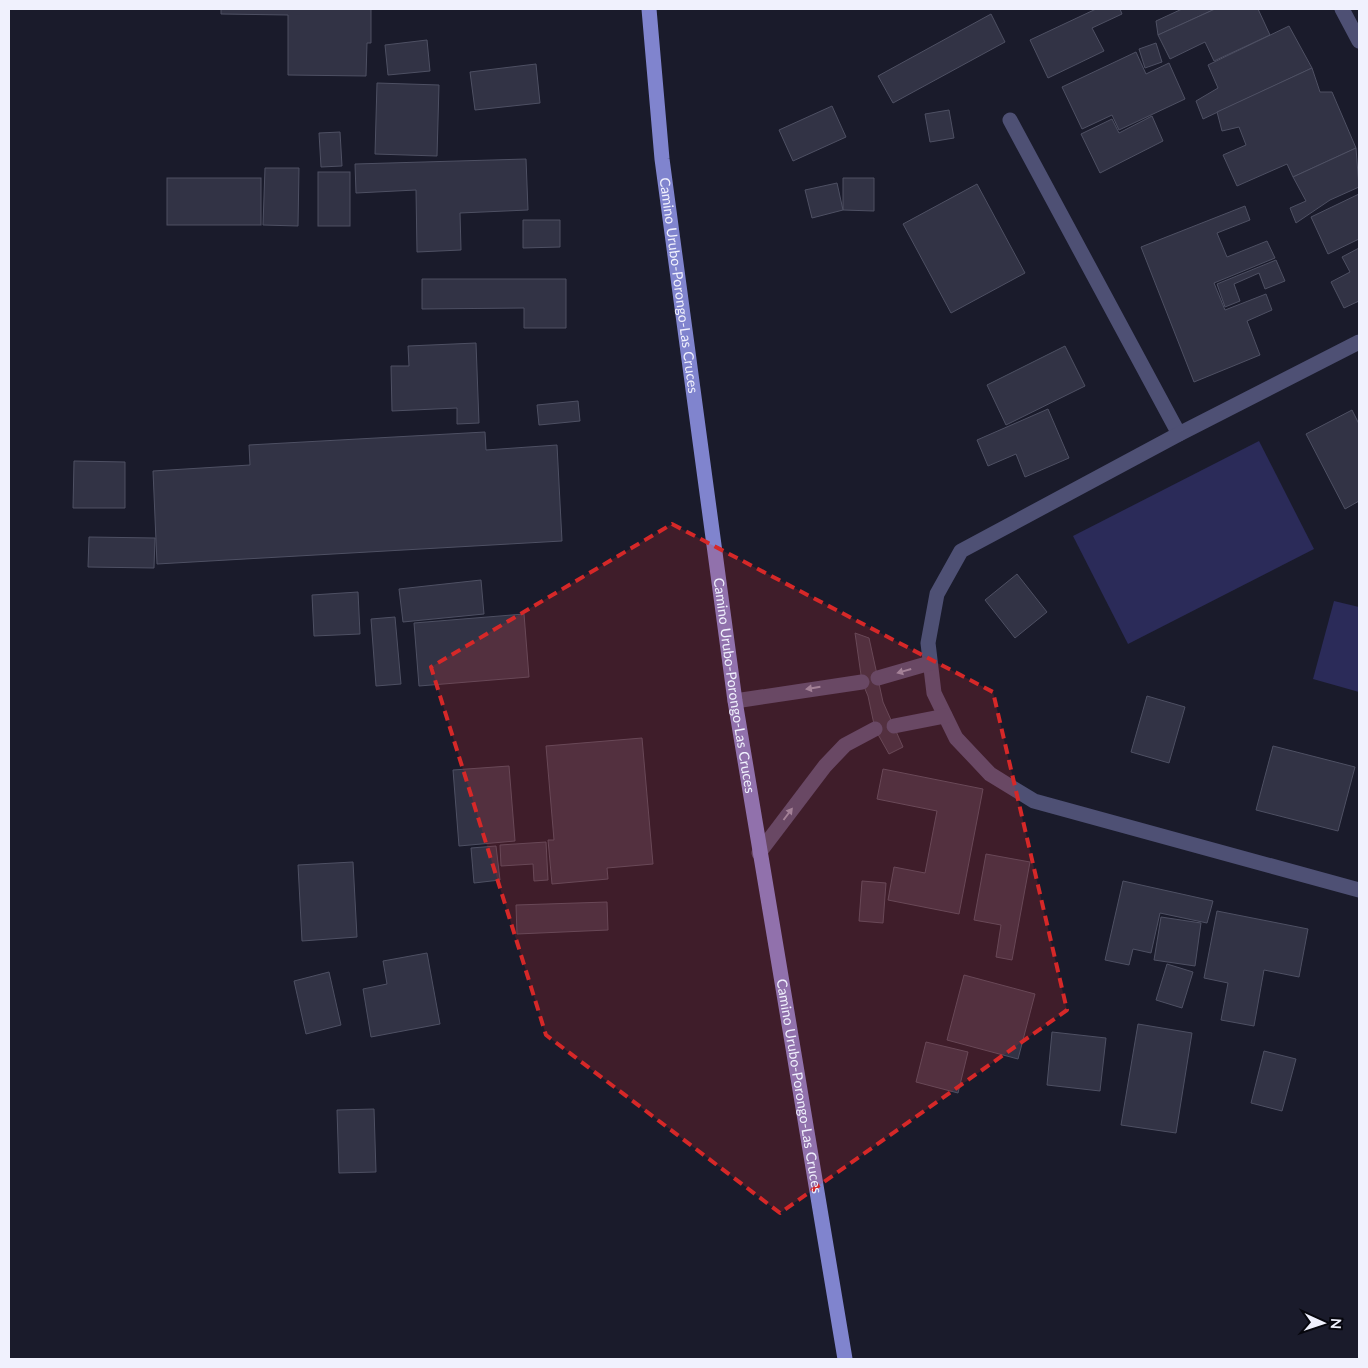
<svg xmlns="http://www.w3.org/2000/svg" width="1368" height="1368" font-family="Lato,sans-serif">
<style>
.green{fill:#2b2b59}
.building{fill:#323345;stroke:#4e5063}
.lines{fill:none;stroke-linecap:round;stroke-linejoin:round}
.minor{stroke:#4e5074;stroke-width:15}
.major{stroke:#8084ce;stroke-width:15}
.oneway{fill:#9798b2}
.marked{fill:#d62828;fill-opacity:0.2;stroke:#d62828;stroke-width:4;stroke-dasharray:10 6;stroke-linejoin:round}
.labels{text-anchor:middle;stroke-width:4.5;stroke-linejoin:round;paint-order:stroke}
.street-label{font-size:14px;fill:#f0f1fd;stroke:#06060d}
</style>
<rect width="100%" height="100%" fill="#1a1b2b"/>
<g class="green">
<polygon points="1259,441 1314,549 1128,644 1073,536"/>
<polygon points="1334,601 1359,607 1359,692 1313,679"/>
</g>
<g class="building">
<polygon points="221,9 371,9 371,43 367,43 366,76 288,75 288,15 221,14"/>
<polygon points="1096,9 1120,9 1122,14 1092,28 1104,51 1048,78 1030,40"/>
<polygon points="1182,9 1215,9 1158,35 1156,21"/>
<polygon points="1215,9 1258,9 1270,35 1214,61 1205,42 1170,59 1158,35"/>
<polygon points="991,14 1005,42 893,103 878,76"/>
<polygon points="1289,26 1312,68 1203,119 1196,101 1218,88 1208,65"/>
<polygon points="427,40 430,71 388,75 385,45"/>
<polygon points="1156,43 1162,62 1145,68 1139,49"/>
<polygon points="1136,52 1146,74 1169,63 1185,99 1119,130 1112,115 1082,129 1062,87"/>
<polygon points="536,64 540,103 475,110 470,72"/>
<polygon points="1312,68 1320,92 1332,92 1356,148 1293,177 1287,164 1237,186 1223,155 1246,145 1239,127 1222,131 1217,112"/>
<polygon points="377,83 439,85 437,156 375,154"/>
<polygon points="832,106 846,137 793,161 779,130"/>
<polygon points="949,110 954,138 930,142 925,114"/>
<polygon points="1152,116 1163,141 1100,173 1081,134 1112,119 1119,133"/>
<polygon points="340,132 342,166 321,167 319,133"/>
<polygon points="1356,148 1359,187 1330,200 1296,223 1290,208 1306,201 1293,177"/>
<polygon points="526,159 528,210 460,213 461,250 417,252 416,190 356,193 355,164"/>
<polygon points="265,168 299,168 298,226 263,225"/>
<rect x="318" y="172" width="32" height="54"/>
<rect x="167" y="178" width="94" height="47"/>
<polygon points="843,178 874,178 874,211 843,210"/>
<polygon points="837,183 843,210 812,218 805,190"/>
<polygon points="977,184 1025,273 951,313 903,224"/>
<polygon points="1359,194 1359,239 1328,254 1311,217"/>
<polygon points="1245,206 1250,220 1217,233 1227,257 1267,241 1275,258 1214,283 1225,310 1266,294 1272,310 1247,321 1260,355 1194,382 1141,247"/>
<polygon points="523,220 560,220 560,247 523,248"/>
<polygon points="1359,248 1359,301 1344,308 1331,282 1350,272 1342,257"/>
<polygon points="1276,260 1285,281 1265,289 1259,273 1234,284 1240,301 1225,307 1217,284"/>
<polygon points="422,279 566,279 566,328 524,328 524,308 422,309"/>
<polygon points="476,343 479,423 457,424 457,408 392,411 391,366 409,366 408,346"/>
<polygon points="1065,346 1085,386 1006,425 987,385"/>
<polygon points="578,401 580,421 539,425 537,405"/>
<polygon points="1048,409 1069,458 1025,477 1016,454 988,466 977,440"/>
<polygon points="1352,410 1359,424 1359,501 1345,509 1306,434"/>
<polygon points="485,432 486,450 557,445 562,541 157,564 153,471 250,465 249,445"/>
<polygon points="74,461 125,462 125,508 73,508"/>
<polygon points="89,537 155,538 154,568 88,567"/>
<polygon points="1017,574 1047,612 1015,638 985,600"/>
<polygon points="481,580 484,614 403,622 399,589"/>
<polygon points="358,592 360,634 314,636 312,595"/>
<polygon points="524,614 529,677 419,686 414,623"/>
<polygon points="395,617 401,684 376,686 371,619"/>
<polygon points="855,633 869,638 883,702 903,747 889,754 875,729 868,696 862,682"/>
<polygon points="1147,696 1185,707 1169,763 1131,752"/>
<polygon points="642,738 653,864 607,868 608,879 552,884 548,840 554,840 546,746"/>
<polygon points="1273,746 1355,767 1338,831 1256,810"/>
<polygon points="509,766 515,841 459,846 453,770"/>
<polygon points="883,769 983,789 959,914 888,900 894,867 925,873 937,811 877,799"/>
<polygon points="546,842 548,880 534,881 533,864 501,866 500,845"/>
<polygon points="496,846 500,880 474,883 471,848"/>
<polygon points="986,854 1030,862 1012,960 996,957 1001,925 974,920"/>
<polygon points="353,862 357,937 302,941 298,865"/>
<polygon points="862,881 886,883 883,923 859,921"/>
<polygon points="1123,881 1213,901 1207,923 1160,913 1151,953 1133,949 1129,965 1105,960"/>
<polygon points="607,902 608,930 517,934 516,905"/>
<polygon points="1217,911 1308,929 1299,977 1264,970 1254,1026 1221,1020 1228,983 1204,978"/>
<polygon points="1161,917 1201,923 1195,966 1154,960"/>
<polygon points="427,953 440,1024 371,1037 363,989 387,984 383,961"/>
<polygon points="1167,964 1193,972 1182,1008 1156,1000"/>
<polygon points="329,972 341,1025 306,1034 294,981"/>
<polygon points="964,975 1035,994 1018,1059 947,1040"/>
<polygon points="1138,1024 1192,1033 1176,1133 1121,1125"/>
<polygon points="1052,1032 1106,1038 1100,1091 1047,1085"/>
<polygon points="926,1042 968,1052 958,1093 916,1082"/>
<polygon points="1264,1051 1296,1059 1282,1111 1251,1103"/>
<polygon points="374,1109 376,1172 339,1173 337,1110"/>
</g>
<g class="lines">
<g class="minor">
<polyline points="1342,9 1359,41"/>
<polyline points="1010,120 1179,434"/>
<polyline points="1359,342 1179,434 961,551 937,594 928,643 934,693 956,738 990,774 1034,801 1359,890"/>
<polyline points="878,678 930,663"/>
<polyline points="735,701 862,682"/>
<polyline points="894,726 945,716"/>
<polyline points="759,853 825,766 845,745 875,729"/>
</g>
<path class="major" id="s1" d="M649 9 662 159 735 701 845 1359"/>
</g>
<defs><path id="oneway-solid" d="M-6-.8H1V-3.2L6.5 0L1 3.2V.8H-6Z" transform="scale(1.25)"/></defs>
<g class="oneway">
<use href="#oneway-solid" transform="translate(904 671) rotate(164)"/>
<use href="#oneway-solid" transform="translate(813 688) rotate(171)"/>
<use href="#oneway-solid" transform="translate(788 814) rotate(-53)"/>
</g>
<path class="marked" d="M672 524 993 692 1067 1010 780 1213 546 1035 431 667Z"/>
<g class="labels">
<g class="street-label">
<text dy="5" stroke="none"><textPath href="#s1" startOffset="278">Camino Urubo-Porongo-Las Cruces</textPath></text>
<text dy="5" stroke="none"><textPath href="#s1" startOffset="682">Camino Urubo-Porongo-Las Cruces</textPath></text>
<text dy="5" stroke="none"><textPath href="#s1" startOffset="1088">Camino Urubo-Porongo-Las Cruces</textPath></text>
</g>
</g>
<rect width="1368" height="1368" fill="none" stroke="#f0f1fd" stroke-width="20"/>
<g transform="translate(1323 1323) rotate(93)" stroke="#06060d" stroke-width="4" paint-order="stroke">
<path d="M0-4L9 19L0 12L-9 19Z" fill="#f0f1fd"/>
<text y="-8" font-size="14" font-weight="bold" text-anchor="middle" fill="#f0f1fd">N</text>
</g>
</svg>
